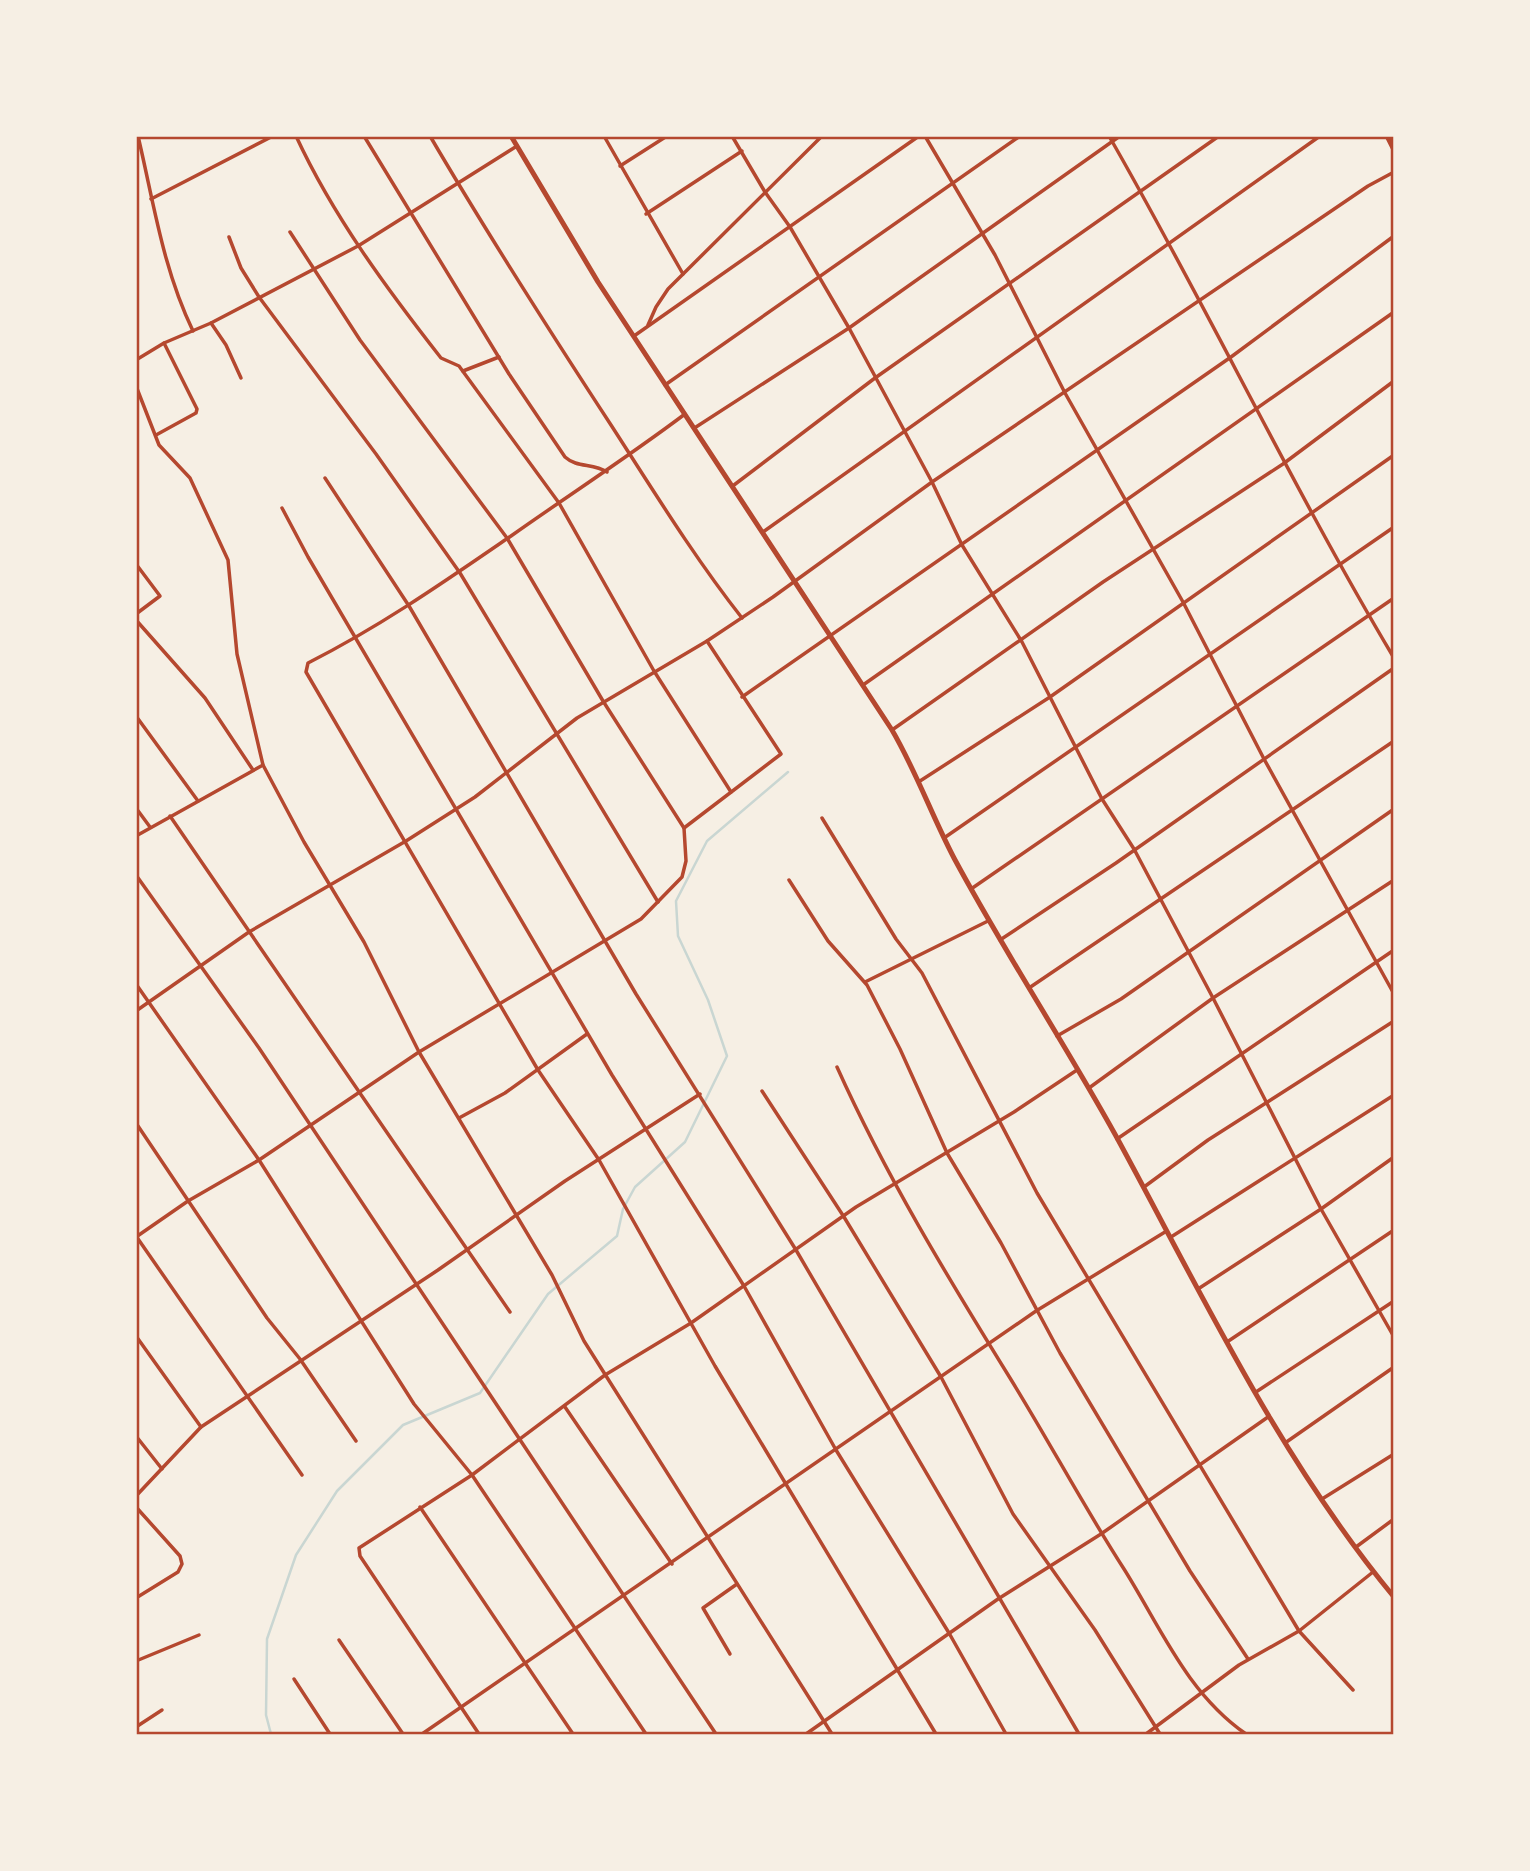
<svg xmlns="http://www.w3.org/2000/svg" width="1530" height="1871" font-family="Barlow,sans-serif">
<style>
.lines{fill:none;stroke-linecap:round;stroke-linejoin:round}
.stream{stroke:#c9d6d2;stroke-width:2.5}
.minor{stroke:#b5482f;stroke-width:3.5}
.tertiary{stroke:#b5482f;stroke-width:5}
.neatline{fill:none;stroke:#b5482f;stroke-width:2.5}
</style>
<rect width="100%" height="100%" fill="#f6efe4"/>
<g class="lines">
<polyline class="stream" points="271,1734 266,1715 267,1639 296,1555 337,1491 403,1425 480,1393 548,1294 617,1236 623,1209 635,1187 685,1142 727,1056 708,1000 678,936 676,901 707,841 788,772"/>
<g class="minor">
<path d="M138 136C154 204 163 269 193 331"/>
<path d="M296 136C333 216 387 289 441 358L459 366 559 503 654 671 731 792"/>
<path d="M364 136 509 374 565 457C577 468 593 463 607 472"/>
<path d="M430 136C488 235 549 330 611 425 653 490 694 557 742 618"/>
<polyline points="604,136 683,274"/>
<polyline points="732,136 765,192 790,227 849,328 932,482 962,545 1022,642 1102,799 1134,849 1213,998 1321,1209 1394,1337"/>
<polyline points="925,136 995,255 1065,393 1183,602 1264,759 1394,994"/>
<path d="M1109 136C1208 308 1292 487 1394 658"/>
<polyline points="620,166 667,136"/>
<polyline points="151,199 273,136"/>
<polyline points="646,214 742,151"/>
<polyline points="229,237 241,268 259,297 376,454 460,573 658,902"/>
<polyline points="211,323 226,345 241,378"/>
<polyline points="648,325 656,307 668,289 822,136"/>
<polyline points="634,336 919,136"/>
<polyline points="136,360 164,343 211,323 358,246 517,146"/>
<polyline points="463,371 499,357"/>
<polyline points="665,385 1020,136"/>
<polyline points="136,386 159,445 190,478 228,560 237,654 263,765 304,842 364,942 419,1052 552,1275 584,1341 832,1734"/>
<path d="M685 414C628 457 569 495 511 536 444 582 381 626 308 663L306 672 538 1070 599 1160 715 1366 936 1734"/>
<polyline points="696,427 849,328 1120,136"/>
<polyline points="156,435 196,413 197,409 164,343"/>
<polyline points="325,478 409,606 636,994 796,1250 1079,1734"/>
<polyline points="734,485 875,378 1219,136"/>
<polyline points="282,508 308,557 612,1075 744,1286 836,1450 949,1633 1006,1734"/>
<polyline points="763,532 1320,136"/>
<polyline points="136,564 160,596 136,614"/>
<polyline points="136,620 205,698 253,770"/>
<polyline points="863,685 1394,312"/>
<polyline points="742,697 1231,357 1394,236"/>
<polyline points="136,716 198,801"/>
<polyline points="892,730 1103,582 1283,464 1394,381"/>
<polyline points="920,781 1050,697 1394,455"/>
<polyline points="136,808 150,827"/>
<polyline points="170,816 510,1312"/>
<polyline points="822,818 896,939 922,973 1037,1193 1299,1631 1353,1690"/>
<polyline points="684,828 781,754 707,641"/>
<polyline points="136,836 263,765"/>
<polyline points="944,838 1394,527"/>
<polyline points="136,875 259,1048 716,1734"/>
<polyline points="789,880 828,941 867,985 900,1049 947,1153 1001,1243 1060,1353 1190,1571 1248,1659"/>
<polyline points="971,889 1394,598"/>
<polyline points="1000,940 1116,863 1394,668"/>
<polyline points="865,982 988,921"/>
<polyline points="136,984 259,1160 414,1404 472,1475 646,1734"/>
<polyline points="1029,988 1394,741"/>
<polyline points="136,1011 249,932 406,841 475,797 577,718 707,641 773,597 932,482 1368,186 1394,172"/>
<polyline points="1057,1036 1121,999 1394,809"/>
<path d="M837 1067C886 1176 947 1276 1010 1378 1049 1441 1084 1507 1124 1569 1161 1628 1187 1693 1246 1734"/>
<polyline points="1089,1088 1213,998 1394,880"/>
<polyline points="762,1091 844,1217 941,1377 1013,1514 1095,1630 1160,1734"/>
<polyline points="459,1118 505,1093 587,1034"/>
<polyline points="136,1123 267,1318 300,1359 356,1441"/>
<polyline points="1117,1139 1394,950"/>
<polyline points="1144,1187 1208,1140 1394,1021"/>
<polyline points="136,1236 302,1475"/>
<polyline points="136,1237 188,1201 259,1160 419,1052 641,919 682,877 686,861 684,828 603,701 507,538 360,340 290,232"/>
<polyline points="1171,1237 1394,1095"/>
<polyline points="1198,1289 1321,1209 1394,1157"/>
<polyline points="136,1336 201,1427"/>
<polyline points="1227,1342 1394,1230"/>
<polyline points="1256,1392 1394,1301"/>
<polyline points="565,1407 672,1564"/>
<polyline points="136,1436 162,1469"/>
<polyline points="1285,1443 1394,1367"/>
<polyline points="136,1496 201,1427 438,1270 565,1181 700,1094"/>
<polyline points="1322,1499 1394,1454"/>
<polyline points="136,1507 180,1556 182,1564 178,1572 136,1598"/>
<polyline points="420,1507 573,1734"/>
<polyline points="1356,1547 1394,1519"/>
<polyline points="339,1640 403,1734"/>
<polyline points="730,1654 703,1608 737,1584"/>
<polyline points="136,1661 199,1635"/>
<polyline points="294,1679 330,1734"/>
<polyline points="136,1727 162,1710"/>
<polyline points="422,1734 1036,1311 1165,1232"/>
<polyline points="479,1734 360,1556 359,1548 472,1475 605,1375 691,1323 856,1207 1014,1112 1077,1070"/>
<polyline points="806,1734 998,1599 1101,1534 1268,1417"/>
<polyline points="1146,1734 1239,1665 1299,1631 1373,1572"/>
</g>
<g class="tertiary">
<path d="M511 136 598 282 892 730C916 771 932 816 954 858 1005 953 1064 1042 1116 1136 1202 1294 1279 1458 1394 1597"/>
<polyline points="1387,136 1394,150"/>
</g>
</g>
<rect width="1530" height="1871" fill="none" stroke="#f6efe4" stroke-width="276"/>
<rect x="138" y="138" width="1254" height="1595" class="neatline"/>
</svg>
